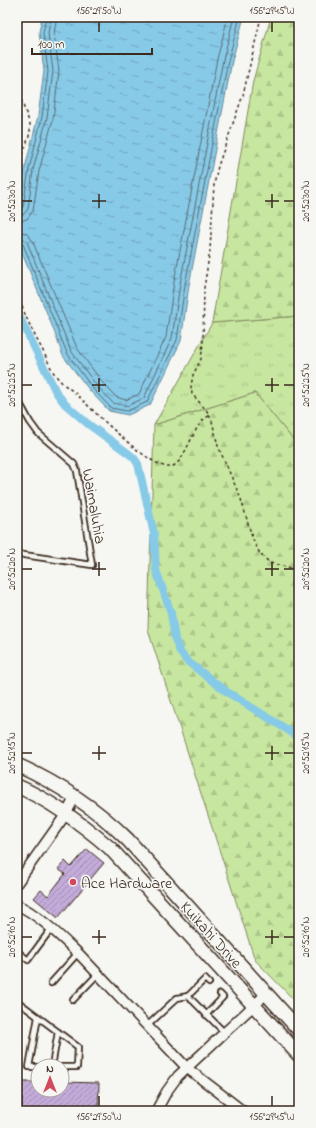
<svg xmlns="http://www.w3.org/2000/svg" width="316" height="1128" font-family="'Indie Flower',sans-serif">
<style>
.grass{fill:url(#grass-tufts);stroke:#81885f}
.forest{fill:url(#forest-firs);stroke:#81885f}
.water{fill:url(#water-ripples);stroke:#698a97}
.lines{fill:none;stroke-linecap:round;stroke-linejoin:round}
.shore{stroke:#596a6f;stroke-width:1}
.canal{stroke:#87cae8;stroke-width:8}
.building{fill:url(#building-hatch);stroke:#3b2a1e}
.service-casing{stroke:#3b2a1e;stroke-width:8}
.minor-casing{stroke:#3b2a1e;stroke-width:12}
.secondary-casing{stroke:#3b2a1e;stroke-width:16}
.path{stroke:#3b2a1e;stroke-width:1.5;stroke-dasharray:3 3;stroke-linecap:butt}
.service{stroke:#f6f6f2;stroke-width:4.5}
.minor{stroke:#f6f6f2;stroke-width:9}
.secondary{stroke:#f6f6f2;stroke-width:13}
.ticks{fill:none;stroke:#3b2a1e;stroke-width:1.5}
.poi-dot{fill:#d1495b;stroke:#f6f6f2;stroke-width:1.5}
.labels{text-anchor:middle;stroke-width:3.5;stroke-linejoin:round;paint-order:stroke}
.street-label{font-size:16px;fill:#3b2a1e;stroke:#f6f6f2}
.poi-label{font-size:16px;fill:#3b2a1e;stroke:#f6f6f2;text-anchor:start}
.neatline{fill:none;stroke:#3b2a1e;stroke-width:1.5}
.ticks-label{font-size:10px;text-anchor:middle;fill:#3b2a1e}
</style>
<defs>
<pattern id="grass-tufts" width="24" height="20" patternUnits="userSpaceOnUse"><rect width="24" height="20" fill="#c7e7a0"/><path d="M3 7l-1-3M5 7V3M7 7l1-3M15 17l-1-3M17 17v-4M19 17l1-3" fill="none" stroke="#acc689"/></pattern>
<pattern id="forest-firs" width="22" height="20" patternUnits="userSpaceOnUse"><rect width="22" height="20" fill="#c7e7a0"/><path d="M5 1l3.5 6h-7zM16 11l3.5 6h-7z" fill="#acc689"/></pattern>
<pattern id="water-ripples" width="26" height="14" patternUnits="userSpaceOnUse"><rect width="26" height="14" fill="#87cae8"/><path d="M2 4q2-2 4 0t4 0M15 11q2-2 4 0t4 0" fill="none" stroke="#70a4bb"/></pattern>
<pattern id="building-hatch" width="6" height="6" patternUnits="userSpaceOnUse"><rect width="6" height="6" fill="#c4acda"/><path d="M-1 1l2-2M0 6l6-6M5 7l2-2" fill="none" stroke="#a08cb0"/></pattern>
</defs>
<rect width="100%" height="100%" fill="#f6f6f2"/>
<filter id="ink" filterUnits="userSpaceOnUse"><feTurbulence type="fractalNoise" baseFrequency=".025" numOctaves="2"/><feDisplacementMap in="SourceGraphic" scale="8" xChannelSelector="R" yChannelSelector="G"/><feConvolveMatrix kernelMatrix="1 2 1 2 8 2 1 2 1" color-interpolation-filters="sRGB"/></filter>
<g filter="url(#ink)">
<polygon class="grass" points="299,316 299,447 255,393 154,425 212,323"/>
<g class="forest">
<polygon points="271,17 299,17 299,316 212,323 253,81"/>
<polygon points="255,393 299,447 299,1005 255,960 148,630 154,425"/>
</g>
<polygon class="water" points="42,17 244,17 232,61 189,285 181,341 150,405 128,415 109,411 90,391 63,356 53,328 17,241 17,220 25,168 38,116 44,71 39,32"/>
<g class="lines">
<g class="shore">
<polyline points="17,211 20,210 23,207 29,169 42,117 48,72 43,33 46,17"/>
<polyline points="17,216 24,214 28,209 33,170 47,118 53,71 48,33 51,17"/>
<polyline points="17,222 27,219 33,211 39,171 53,119 59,71 54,33 57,17"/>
<polyline points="17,231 26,233 32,240 77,348 102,382 116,397 126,400 139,394 166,337 174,282 217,59 228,17"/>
<polyline points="17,237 23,238 27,242 71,351 97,386 113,403 127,406 144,398 172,338 180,284 223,60 234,17"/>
<polyline points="17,242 20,242 23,244 67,353 93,389 111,408 127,411 147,402 177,340 185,285 228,61 240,17"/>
</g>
<g class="canal">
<polyline points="17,115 19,132 17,145"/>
<polyline points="17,312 56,392 65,404 88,424 128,453 134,458 138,464 154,534 156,570 171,613 175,639 180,652 187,661 227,692 299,737"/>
</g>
</g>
<g class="building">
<polygon points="87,849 104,863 58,918 34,898 41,890 48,896 65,874 58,869 65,861 71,867"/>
<polygon points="22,1082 38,1082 38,1090 62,1090 62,1082 99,1083 98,1111 22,1111"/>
</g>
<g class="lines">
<defs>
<g id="service">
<polyline points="17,398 30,422 38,433 74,464 77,471 92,565 17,554"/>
<polyline points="17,951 28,960 51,929"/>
<polyline points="51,983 78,953"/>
<polyline points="188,996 205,979 209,983"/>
<polyline points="73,1000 98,974"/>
<polyline points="17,1001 78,1047 77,1067 62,1067"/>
<polyline points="206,1015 223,997 220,994"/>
<polyline points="38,1017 29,1067 38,1067"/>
<polyline points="147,1026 177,998 188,996 224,1032"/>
<polyline points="52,1066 58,1032"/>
</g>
<g id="minor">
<polyline points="17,883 66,814 75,797"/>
<path d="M17 905C37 913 63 939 79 954L187 1068 243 1111"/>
<polyline points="156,1111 167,1091 178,1076 267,993"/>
</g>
<g id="secondary">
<path d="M17 765C59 784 96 808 128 840L299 1030"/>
<path d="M17 786C52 801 82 824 110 848L299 1055"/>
</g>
</defs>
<use href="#service" class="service-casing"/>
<use href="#minor" class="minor-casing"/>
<use href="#secondary" class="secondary-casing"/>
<g class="path">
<polyline points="261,17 243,95 218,166 214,185 210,250 204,288 203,343 201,359 193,375 191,386 192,394 207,411 212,421 218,446 241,499 252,537 260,554 270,563 299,570"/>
<polyline points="17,31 19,17"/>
<polyline points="17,89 30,124 30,133 17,172"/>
<path d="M17 289C22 312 33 332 44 353 48 361 51 370 57 377 61 383 69 388 75 393 91 408 150 469 170 467 186 465 192 423 209 416"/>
</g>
<use href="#service" class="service"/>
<use href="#minor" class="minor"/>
<use href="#secondary" class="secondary"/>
</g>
</g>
<path class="ticks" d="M99 22V32M272 22V32M99 194V208M272 194V208M22 201H32M92 201H106M265 201H279M284 201H294M99 378V392M272 378V392M22 385H32M92 385H106M265 385H279M284 385H294M99 562V576M272 562V576M22 569H32M92 569H106M265 569H279M284 569H294M99 746V760M272 746V760M22 753H32M92 753H106M265 753H279M284 753H294M99 930V944M272 930V944M22 937H32M92 937H106M265 937H279M284 937H294M99 1096V1106M272 1096V1106"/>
<circle class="poi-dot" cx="73" cy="882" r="4"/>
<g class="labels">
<g class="street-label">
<text transform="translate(95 506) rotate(80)" y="6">Waimaluhia</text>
<text transform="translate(212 934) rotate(48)" y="6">Kuikahi Drive</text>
</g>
<g class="poi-label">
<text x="81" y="888">Ace Hardware</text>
</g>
</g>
<rect width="316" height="1128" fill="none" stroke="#f6f6f2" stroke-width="44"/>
<g transform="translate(50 1078)"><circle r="19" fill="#f6f6f2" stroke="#aba49d"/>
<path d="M0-3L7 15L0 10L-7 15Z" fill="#d1495b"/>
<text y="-6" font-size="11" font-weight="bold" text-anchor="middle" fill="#3b2a1e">N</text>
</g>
<path d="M32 48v6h120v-6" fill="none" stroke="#3b2a1e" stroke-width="2"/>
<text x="38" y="48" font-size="12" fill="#3b2a1e" stroke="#f6f6f2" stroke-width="3" paint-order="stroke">100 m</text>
<rect x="22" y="22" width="272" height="1084" class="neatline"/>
<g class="ticks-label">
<text x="99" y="14">156°29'50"W</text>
<text x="272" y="14">156°29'45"W</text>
<text transform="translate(11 201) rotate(-90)" y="4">20°52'30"N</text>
<text transform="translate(305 201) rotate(-90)" y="4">20°52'30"N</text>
<text transform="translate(11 385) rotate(-90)" y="4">20°52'25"N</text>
<text transform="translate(305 385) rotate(-90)" y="4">20°52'25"N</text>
<text transform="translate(11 569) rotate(-90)" y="4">20°52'20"N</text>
<text transform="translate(305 569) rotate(-90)" y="4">20°52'20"N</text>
<text transform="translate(11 753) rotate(-90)" y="4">20°52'15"N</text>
<text transform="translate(305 753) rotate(-90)" y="4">20°52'15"N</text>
<text transform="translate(11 937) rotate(-90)" y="4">20°52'10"N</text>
<text transform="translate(305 937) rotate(-90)" y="4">20°52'10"N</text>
<text x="99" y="1120">156°29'50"W</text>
<text x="272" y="1120">156°29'45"W</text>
</g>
</svg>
